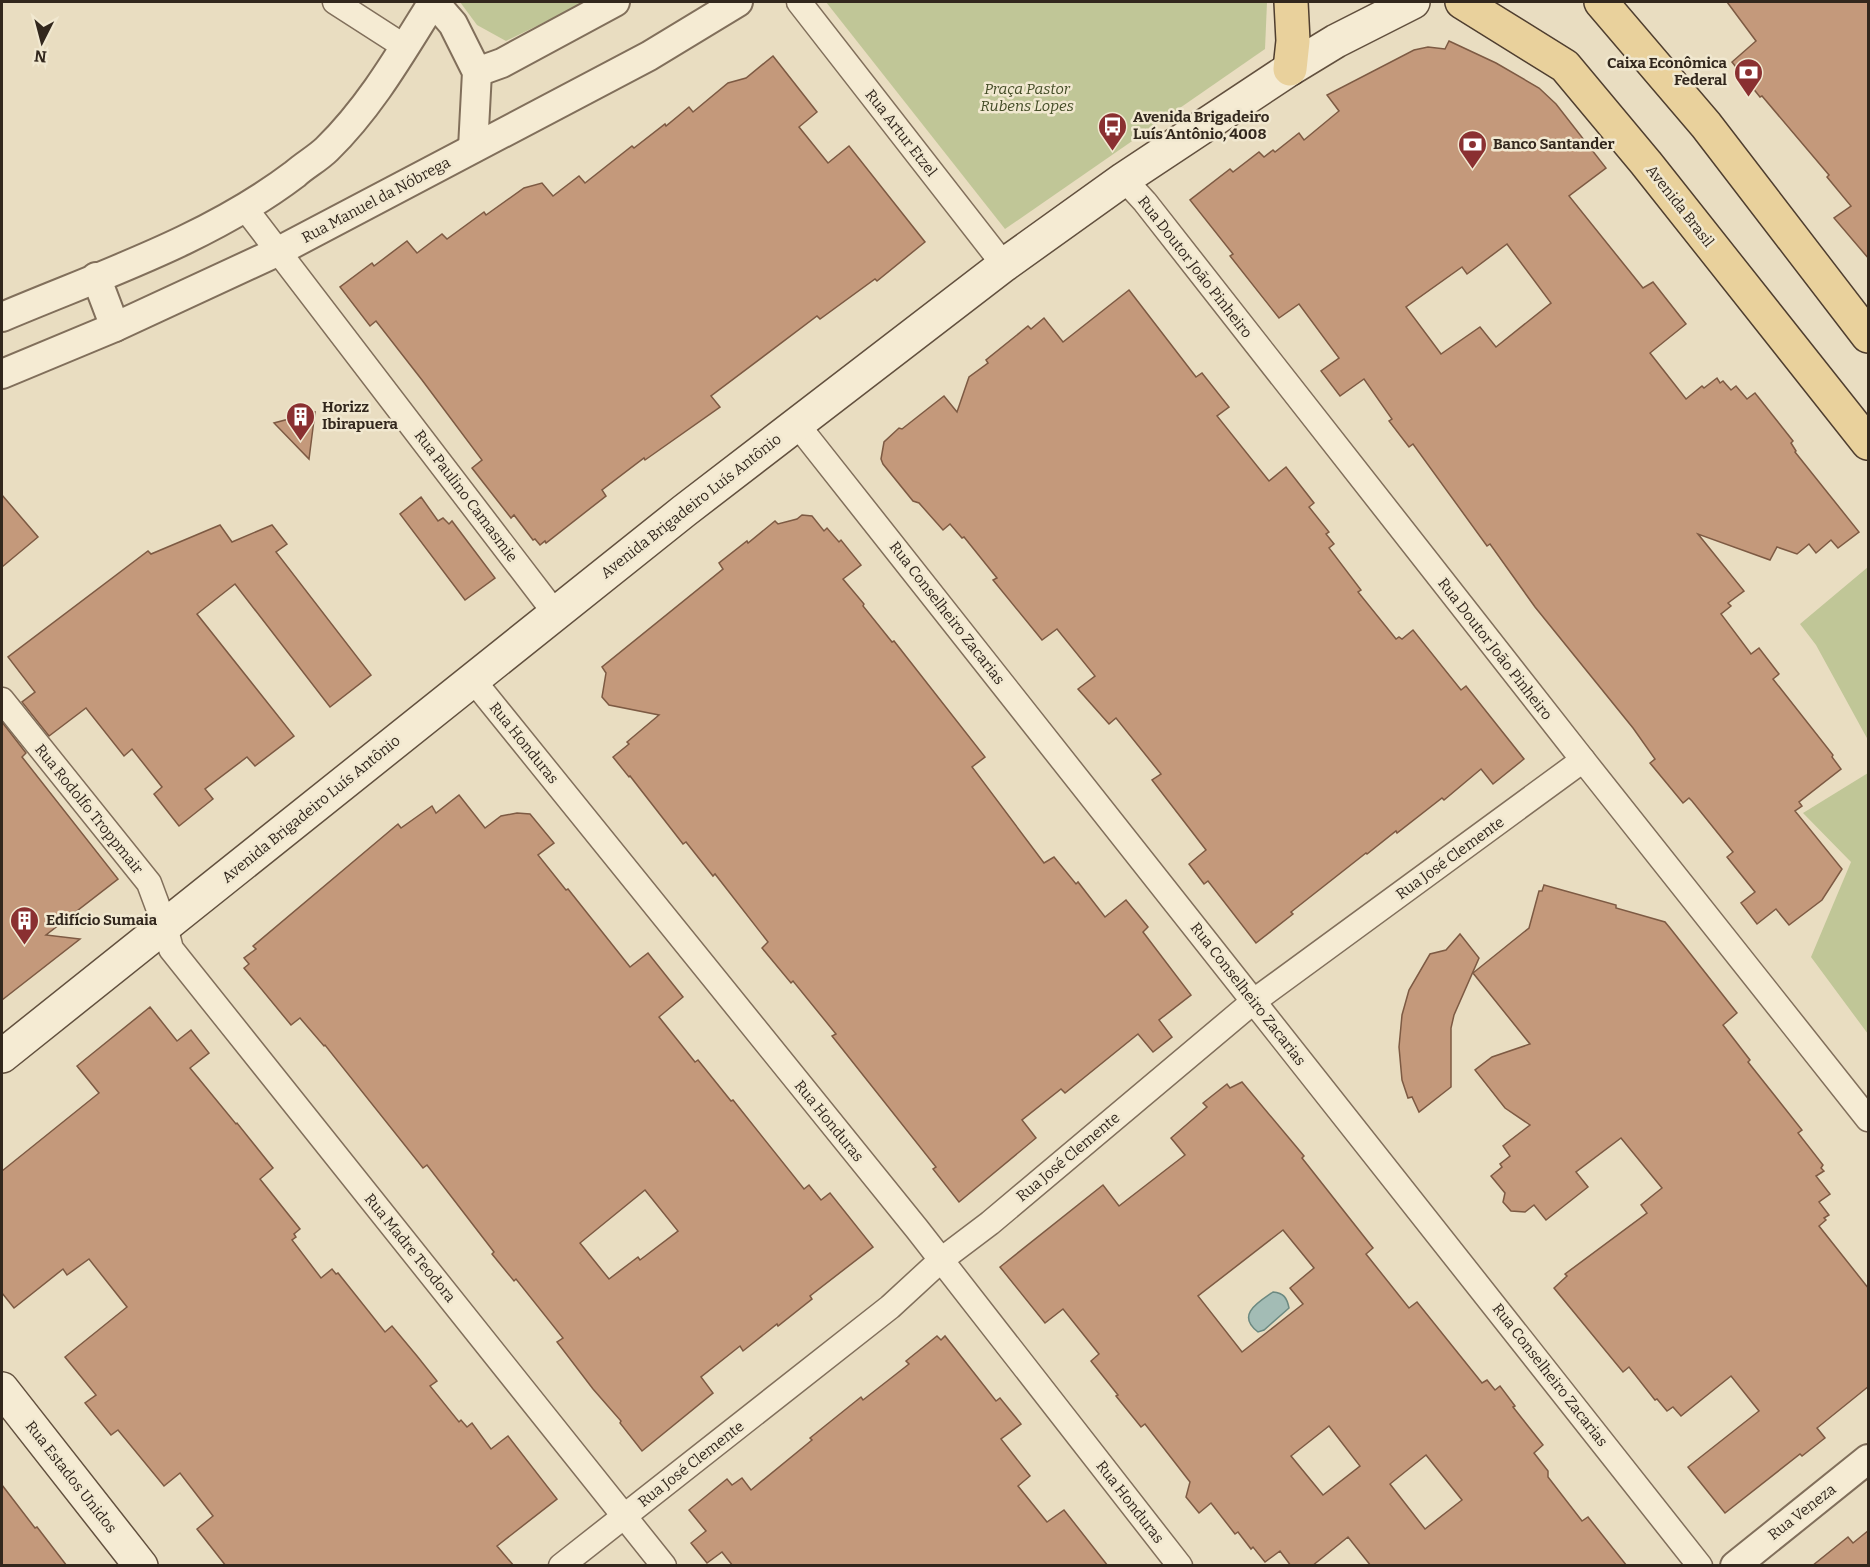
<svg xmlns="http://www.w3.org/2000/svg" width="1870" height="1567" font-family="Bitter,serif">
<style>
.green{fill:#c0c697}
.water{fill:#a3bcb5;stroke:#6c8981;stroke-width:1.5}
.building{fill:#c4997b;stroke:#7d5a43;stroke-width:1.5;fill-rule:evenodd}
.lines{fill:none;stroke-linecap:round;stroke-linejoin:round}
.minor-casing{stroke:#816f5b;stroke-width:27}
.tertiary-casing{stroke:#816f5b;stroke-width:32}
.secondary-casing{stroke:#62503e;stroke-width:36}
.primary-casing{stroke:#4f3e2f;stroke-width:36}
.minor{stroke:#f5ebd3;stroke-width:24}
.tertiary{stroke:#f5ebd3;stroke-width:28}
.secondary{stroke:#f5ebd3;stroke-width:33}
.primary{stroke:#e9d19c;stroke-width:33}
.labels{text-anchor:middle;stroke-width:5;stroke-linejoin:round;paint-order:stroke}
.poi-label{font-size:15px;font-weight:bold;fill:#32271d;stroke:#f1e8d0;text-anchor:start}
.park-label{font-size:15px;font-style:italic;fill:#434c26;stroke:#f1e8d0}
.street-label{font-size:15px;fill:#32271d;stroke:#f1e8d0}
</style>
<rect width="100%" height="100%" fill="#e9ddc1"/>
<g class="green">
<polygon points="460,2 586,2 506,41 477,25"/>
<polygon points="826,2 1267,2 1265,49 1005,229"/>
<polygon points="1868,567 1868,740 1816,645 1800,624"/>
<polygon points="1868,773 1868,1034 1811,957 1851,862 1803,813"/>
</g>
<path class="water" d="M1273 1292C1284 1293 1287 1298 1289 1308L1264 1330 1258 1332C1236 1315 1257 1303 1273 1292Z"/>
<g class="building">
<polygon points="1727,2 1869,2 1869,259 1834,218 1851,206 1827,177 1829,175 1762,96 1760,97 1732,62 1756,41"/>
<path d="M1449 41 1496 63 1539 88 1556 104 1606 168 1569 196 1643 288 1653 282 1686 324 1650 353 1686 399 1702 386 1704 388 1717 378 1720 383 1723 381 1731 390 1736 386 1747 399 1755 393 1793 441 1791 443 1796 451 1795 452 1859 532 1838 548 1831 540 1816 553 1809 544 1797 554 1777 547 1770 560 1698 534 1744 591 1728 603 1731 606 1721 614 1751 654 1759 648 1779 674 1773 679 1833 755 1832 757 1841 769 1799 802 1802 806 1795 811 1842 869 1822 900 1789 925 1776 909 1757 924 1741 903 1755 892 1727 857 1733 852 1692 801 1689 798 1683 803 1650 763 1655 759 1633 728 1535 607 1490 544 1487 546 1413 444 1409 447 1389 421 1392 419 1364 379 1340 396 1321 371 1339 358 1299 304 1279 318 1230 256 1233 254 1190 200 1230 169 1233 172 1259 152 1264 157 1273 150 1275 152 1299 133 1304 140 1339 111 1327 95 1414 50 1428 47 1445 49ZM1507 244 1551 303 1496 347 1480 327 1441 354 1406 307 1462 267 1467 274Z"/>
<polygon points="773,56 817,112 799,127 828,163 849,146 925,242 877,281 875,279 820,319 817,316 711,396 720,407 645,460 644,458 602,490 606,496 546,543 545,541 540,545 535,539 533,540 514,515 511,518 472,468 482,460 422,380 376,321 370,326 340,287 372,263 374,266 407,241 417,253 442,234 447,239 484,212 486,215 524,188 542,183 553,196 579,176 585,183 632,146 634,148 665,124 666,126 689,107 693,112 728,83 746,78"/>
<polygon points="1129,290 1196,377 1202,373 1229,407 1217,416 1269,481 1286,467 1314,503 1309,507 1329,532 1326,534 1334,544 1329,548 1361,590 1358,592 1396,639 1399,637 1402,639 1413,630 1461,690 1466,686 1524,759 1493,784 1481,769 1444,800 1442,798 1397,833 1396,831 1367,854 1366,853 1291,912 1293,914 1256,943 1208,881 1204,884 1189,864 1206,850 1152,780 1161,774 1116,718 1109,724 1078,689 1095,676 1057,629 1042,640 993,580 997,578 964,537 962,538 950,524 943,530 919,503 913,501 883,464 881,459 884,442 899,428 902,429 944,396 957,412 969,377 988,363 986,360 1028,326 1031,329 1044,318 1063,342"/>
<polygon points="315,412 309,459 274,423"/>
<polygon points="2,495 38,537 2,567"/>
<polygon points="421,497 438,521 443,518 449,524 452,521 495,578 465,600 400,514"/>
<polygon points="802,515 812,516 824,531 827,528 839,542 841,540 861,565 843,579 864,604 863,606 892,642 894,641 985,757 972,767 1044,863 1054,857 1076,884 1078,882 1105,917 1126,900 1148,927 1143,932 1191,995 1159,1020 1172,1037 1153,1052 1138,1034 1065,1093 1061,1089 1022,1120 1036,1138 959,1202 933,1169 936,1167 832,1036 836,1034 793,981 791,983 762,948 768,942 715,874 713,876 686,842 683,844 630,776 629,777 613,757 629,744 627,742 659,715 609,705 602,697 606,673 602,667 723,569 719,563 747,541 748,543 775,521 778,524 797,519"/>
<polygon points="220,525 232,542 272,525 287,544 276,552 371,675 330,707 235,584 197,614 294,736 255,766 247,757 205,789 213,799 179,826 154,794 162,787 132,749 124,756 86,708 49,736 22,702 35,692 8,657 148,551 151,554"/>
<polygon points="2,722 26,753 22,757 118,879 46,935 80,939 2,1000"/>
<path d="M459 795 485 828 501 816 517 813 530 814 554 843 538 855 566 890 568 889 630 967 648 953 683 997 659 1017 695 1062 698 1060 731 1101 733 1100 804 1189 809 1185 821 1200 830 1193 873 1247 810 1296 812 1299 778 1326 777 1324 743 1351 740 1346 701 1377 713 1393 642 1451 620 1423 621 1421 593 1389 557 1342 563 1338 516 1279 514 1281 492 1254 494 1252 427 1165 423 1168 325 1045 324 1046 300 1018 291 1025 244 968 249 964 244 958 256 949 253 946 398 824 401 828 432 806 436 813ZM645 1190 678 1231 640 1260 638 1257 609 1279 580 1243Z"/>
<polygon points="1544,885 1616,905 1616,908 1665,922 1670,928 1737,1013 1723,1025 1750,1060 1748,1062 1802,1130 1798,1133 1823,1165 1821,1168 1824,1171 1816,1176 1830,1194 1819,1202 1829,1215 1824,1218 1826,1220 1819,1226 1869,1289 1869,1386 1817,1428 1825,1438 1802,1456 1800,1454 1725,1513 1688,1467 1759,1411 1731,1376 1681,1416 1673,1407 1667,1411 1657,1399 1655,1400 1629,1367 1623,1372 1554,1288 1567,1276 1565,1274 1647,1213 1641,1205 1662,1188 1621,1138 1576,1172 1588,1187 1546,1220 1534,1205 1525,1212 1511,1211 1503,1202 1505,1193 1491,1176 1502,1167 1500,1164 1510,1156 1503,1146 1530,1125 1505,1108 1475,1070 1492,1057 1530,1044 1473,973 1529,928 1539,891 1542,891"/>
<polygon points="1460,934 1479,958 1454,1015 1451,1028 1451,1087 1419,1112 1412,1097 1408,1098 1402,1080 1399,1047 1402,1015 1409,990 1430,954 1446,950"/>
<polygon points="150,1007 177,1041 191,1030 209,1053 190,1068 236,1124 237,1123 273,1168 260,1179 300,1229 294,1234 296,1237 292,1240 321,1278 332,1269 336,1274 338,1273 385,1332 392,1326 417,1356 437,1381 430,1386 459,1422 461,1420 467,1427 472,1423 491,1449 508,1436 557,1499 497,1546 514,1566 226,1566 197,1529 213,1516 180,1473 164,1486 118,1430 111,1435 85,1403 96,1395 65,1357 127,1307 89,1259 67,1275 63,1269 14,1308 2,1293 2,1171 99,1093 77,1066"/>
<path d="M1242 1082 1304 1156 1302 1158 1373 1248 1366 1254 1409 1308 1417 1302 1482 1383 1487 1380 1495 1390 1500 1386 1515 1406 1513 1407 1543 1445 1534 1453 1548 1471V1477L1582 1521 1588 1517 1627 1566H1371L1348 1537 1312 1566H1291L1280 1551 1265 1562 1253 1547 1251 1549 1238 1532 1235 1534 1211 1503 1199 1513 1186 1497 1190 1482 1145 1424 1141 1427 1116 1396 1118 1395 1091 1361 1099 1354 1063 1309 1045 1323 1000 1267 1103 1185 1119 1206 1185 1155 1171 1138 1207 1107 1203 1103 1227 1084 1230 1088ZM1283 1230 1314 1268 1290 1288 1303 1304 1242 1352 1198 1296ZM1329 1426 1360 1466 1323 1495 1291 1456ZM1426 1455 1462 1500 1425 1529 1390 1484Z"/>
<polygon points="937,1336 941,1340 945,1336 996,1401 1000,1398 1021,1424 1001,1439 1030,1476 1018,1486 1047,1522 1064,1510 1108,1566 733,1566 722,1552 707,1563 691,1543 706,1531 689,1510 727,1479 732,1485 742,1478 751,1490 812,1440 810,1438 861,1397 863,1400 909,1364 906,1361"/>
<polygon points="2,1485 35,1528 37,1527 67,1566 2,1566"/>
<polygon points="1869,1530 1869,1566 1812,1566 1848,1537 1853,1543"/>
</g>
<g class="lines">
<defs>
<g id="minor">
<polyline points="335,2 405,47"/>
<polyline points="799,2 1004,265"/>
<polyline points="1124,179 1145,202 1583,760 1868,1119"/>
<polyline points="245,208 555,613"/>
<polyline points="796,423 1700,1566"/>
<polyline points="473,680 917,1229 1180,1566"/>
<polyline points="2,700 149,883 165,926 171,949 664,1566"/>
<polyline points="561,1566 890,1307 941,1260 990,1223 1254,1001 1583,760"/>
</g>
<g id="tertiary">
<polyline points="434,2 453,24 477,72 473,148"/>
<polyline points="477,72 502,63 615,2"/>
<polyline points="96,277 115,327"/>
<path d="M2 317C101 275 208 240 295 174 305 165 318 158 327 149 371 106 401 53 433 2"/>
<polyline points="2,374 115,327 279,251 649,56 738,2"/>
<polyline points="1735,1566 1868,1459"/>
</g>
<g id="secondary">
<polyline points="2,1056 684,511 1004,265 1124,179 1290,69 1336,41 1413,2"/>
<polyline points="2,1389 141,1566"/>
</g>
<g id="primary">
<polyline points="1462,2 1565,66 1646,163 1868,443"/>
<polyline points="1601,2 1706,125 1868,336"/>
<polyline points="1290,69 1293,41 1291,2"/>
</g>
</defs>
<use href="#minor" class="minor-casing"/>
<use href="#tertiary" class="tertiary-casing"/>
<use href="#secondary" class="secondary-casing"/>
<use href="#primary" class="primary-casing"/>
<use href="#minor" class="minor"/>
<use href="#tertiary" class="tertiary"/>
<use href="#secondary" class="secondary"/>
<use href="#primary" class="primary"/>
</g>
<defs>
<symbol id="bank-pin" viewBox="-11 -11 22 30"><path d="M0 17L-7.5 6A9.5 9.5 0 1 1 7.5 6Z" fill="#8a3031" stroke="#f1e8d0"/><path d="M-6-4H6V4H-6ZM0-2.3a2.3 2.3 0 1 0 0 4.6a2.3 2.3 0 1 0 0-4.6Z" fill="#fff"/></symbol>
<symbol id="bus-pin" viewBox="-11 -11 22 30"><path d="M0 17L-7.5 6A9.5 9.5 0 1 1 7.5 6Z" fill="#8a3031" stroke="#f1e8d0"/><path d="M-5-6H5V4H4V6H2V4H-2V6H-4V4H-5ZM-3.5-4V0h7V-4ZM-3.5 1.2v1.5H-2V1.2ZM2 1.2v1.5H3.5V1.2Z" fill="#fff"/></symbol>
<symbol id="building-pin" viewBox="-11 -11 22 30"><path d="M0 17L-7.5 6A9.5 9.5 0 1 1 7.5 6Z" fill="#8a3031" stroke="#f1e8d0"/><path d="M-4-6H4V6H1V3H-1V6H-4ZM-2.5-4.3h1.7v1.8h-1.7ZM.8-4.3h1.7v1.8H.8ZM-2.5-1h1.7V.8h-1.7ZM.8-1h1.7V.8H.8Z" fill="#fff"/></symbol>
</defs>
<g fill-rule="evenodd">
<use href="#bank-pin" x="1732" y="56" width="33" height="45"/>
<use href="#bus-pin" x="1096" y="110" width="33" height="45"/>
<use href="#bank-pin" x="1456" y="128" width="33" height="45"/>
<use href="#building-pin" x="284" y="400" width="33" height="45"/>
<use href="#building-pin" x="8" y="904" width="33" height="45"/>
</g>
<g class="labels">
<g class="poi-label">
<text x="1727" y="68" text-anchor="end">Caixa Econômica<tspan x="1727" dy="17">Federal</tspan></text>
<text x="1133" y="122">Avenida Brigadeiro<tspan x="1133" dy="17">Luís Antônio, 4008</tspan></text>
<text x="1493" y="149">Banco Santander</text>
<text x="322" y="412">Horizz<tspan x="322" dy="17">Ibirapuera</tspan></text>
<text x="46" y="925">Edifício Sumaia</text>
</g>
<g class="park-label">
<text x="1027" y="94">Praça Pastor<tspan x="1027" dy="17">Rubens Lopes</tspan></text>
</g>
<g class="street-label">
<text transform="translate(901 133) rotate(52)" y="5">Rua Artur Etzel</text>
<text transform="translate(376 200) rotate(-28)" y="5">Rua Manuel da Nóbrega</text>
<text transform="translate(1680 206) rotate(52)" y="5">Avenida Brasil</text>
<text transform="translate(1195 267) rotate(52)" y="5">Rua Doutor João Pinheiro</text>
<text transform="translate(466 496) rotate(53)" y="5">Rua Paulino Camasmie</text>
<text transform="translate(691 506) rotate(-38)" y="5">Avenida Brigadeiro Luís Antônio</text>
<text transform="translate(947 613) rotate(52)" y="5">Rua Conselheiro Zacarias</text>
<text transform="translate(1495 649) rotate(52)" y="5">Rua Doutor João Pinheiro</text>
<text transform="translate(524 743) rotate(51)" y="5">Rua Honduras</text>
<text transform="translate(89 809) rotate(51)" y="5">Rua Rodolfo Troppmair</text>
<text transform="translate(311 809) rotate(-39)" y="5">Avenida Brigadeiro Luís Antônio</text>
<text transform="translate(1450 858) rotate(-36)" y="5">Rua José Clemente</text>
<text transform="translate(1248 994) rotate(52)" y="5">Rua Conselheiro Zacarias</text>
<text transform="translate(829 1121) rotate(51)" y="5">Rua Honduras</text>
<text transform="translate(1068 1157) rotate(-40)" y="5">Rua José Clemente</text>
<text transform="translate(410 1248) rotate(51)" y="5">Rua Madre Teodora</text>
<text transform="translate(1550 1375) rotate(52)" y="5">Rua Conselheiro Zacarias</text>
<text transform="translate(691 1464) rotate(-38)" y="5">Rua José Clemente</text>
<text transform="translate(71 1477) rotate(52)" y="5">Rua Estados Unidos</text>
<text transform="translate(1130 1502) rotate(52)" y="5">Rua Honduras</text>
<text transform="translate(1802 1512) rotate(-38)" y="5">Rua Veneza</text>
</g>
</g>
<rect width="1870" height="1567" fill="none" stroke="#32271d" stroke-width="6"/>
<g transform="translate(42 42) rotate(186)" stroke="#f1e8d0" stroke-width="4.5" paint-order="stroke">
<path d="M0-4.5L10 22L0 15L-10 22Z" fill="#32271d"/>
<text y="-9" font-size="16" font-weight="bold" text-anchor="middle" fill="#32271d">N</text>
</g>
</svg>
